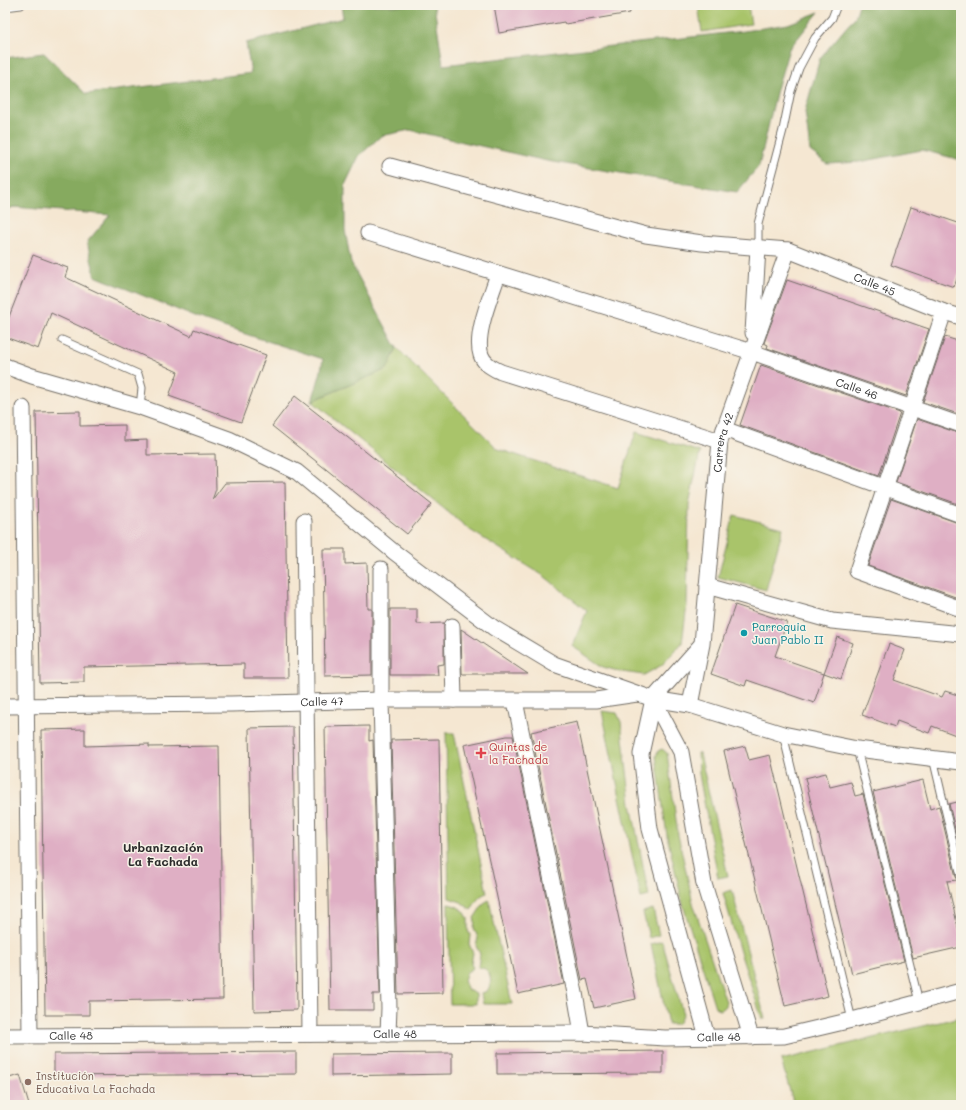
<svg xmlns="http://www.w3.org/2000/svg" width="966" height="1110" font-family="Mali,sans-serif">
<style>
.green{fill:#a9c46a;stroke:#6a784a}
.forest{fill:#86aa5e;stroke:#586a44}
.building{fill:#dfafc4}
.lines{fill:none;stroke-linecap:round;stroke-linejoin:round}
.service-casing{stroke:#726d65;stroke-width:9}
.minor-casing{stroke:#726d65;stroke-width:17}
.service{stroke:#fff;stroke-width:7}
.minor{stroke:#fff;stroke-width:15}
.culture-dot{fill:#0f9aa8;stroke:#f7f3e8;stroke-width:1.5}
.health-dot{fill:#e0444e;stroke:#f7f3e8;stroke-width:1.5}
.education-dot{fill:#8d6e63;stroke:#f7f3e8;stroke-width:1.5}
.labels{text-anchor:middle;stroke-width:3;stroke-linejoin:round;paint-order:stroke}
.street-label{font-size:11px;fill:#2b2b2b;stroke:#f7f3e8}
.culture-label{font-size:11px;fill:#0d838f;stroke:#f7f3e8;text-anchor:start}
.health-label{font-size:11px;fill:#be3a42;stroke:#f7f3e8;text-anchor:start}
.education-label{font-size:11px;fill:#785e54;stroke:#f7f3e8;text-anchor:start}
.neighbourhood-label{font-size:12px;font-weight:bold;fill:#2b2b2b;stroke:#f7f3e8}
</style>
<rect width="100%" height="100%" fill="#f7f3e8"/>
<filter id="ink" filterUnits="userSpaceOnUse"><feTurbulence type="fractalNoise" baseFrequency=".025" numOctaves="2"/><feDisplacementMap in="SourceGraphic" scale="8" xChannelSelector="R" yChannelSelector="G"/><feConvolveMatrix kernelMatrix="1 2 1 2 8 2 1 2 1" color-interpolation-filters="sRGB"/></filter>
<filter id="wash" filterUnits="userSpaceOnUse"><feTurbulence type="fractalNoise" baseFrequency=".012" numOctaves="4" result="noise"/><feDisplacementMap in="SourceGraphic" scale="16" xChannelSelector="R" yChannelSelector="G"/><feGaussianBlur stdDeviation="0.9" result="paint"/><feColorMatrix in="noise" values="0 0 0 0 0 0 0 0 0 0 0 0 0 0 0 0 0 1.4 0 .05"/><feComposite in="paint" operator="in"/></filter>
<g filter="url(#wash)">
<rect width="100%" height="100%" fill="#f5e7d2"/>
<g class="green">
<polygon points="698,5 748,5 751,24 702,32"/>
<polygon points="397,348 498,449 618,488 636,432 700,452 689,504 687,605 682,643 662,665 644,675 622,672 603,667 572,646 587,611 544,576 470,530 312,401 387,369"/>
<polygon points="734,515 783,528 766,590 718,577"/>
<polygon points="602,711 617,713 621,722 631,804 649,896 641,898"/>
<path d="M446 733H454L487 893C479 895 475 903 471 910L461 902 449 898Z"/>
<polygon points="662,749 667,753 678,835 693,903 726,1002 724,1008 720,1010 715,1007 683,905 667,836 656,756 658,751"/>
<polygon points="698,752 700,754 728,876 718,878 699,774"/>
<polygon points="732,890 765,1019 762,1019 740,952 723,893"/>
<path d="M489 900 512 1004H483L481 994 488 990C493 980 491 968 478 967L480 954 476 946 478 938 474 928 475 921 474 918 484 903Z"/>
<polygon points="448,904 456,906 464,911 468,918 468,931 470,935 469,944 473,953 471,964 473,968 467,972 464,981 468,990 476,994 476,1004 450,1004"/>
<polygon points="653,909 659,935 649,938 643,912"/>
<polygon points="662,941 683,1014 678,1024 668,1024 651,944"/>
<polygon points="961,1017 961,1105 794,1105 781,1060"/>
</g>
<g class="forest">
<polygon points="341,5 390,5 390,6 434,5 443,65 744,31 788,24 819,12 789,49 777,89 759,166 737,192 547,161 410,130 381,136 359,156 345,185 345,230 351,263 397,348 387,369 312,401 320,375 323,359 205,321 95,276 87,242 110,215 14,207 5,210 5,58 44,53 86,94 251,73 246,43 343,18"/>
<polygon points="859,5 961,5 961,160 922,150 859,162 827,164 810,151 805,111 820,58 855,17"/>
</g>
<g id="blocks">
<g class="building">
<polygon points="494,5 629,5 630,13 565,24 564,22 499,33"/>
<polygon points="911,207 961,224 961,268 954,287 891,265"/>
<polygon points="33,255 68,268 65,277 191,336 194,329 266,355 241,422 169,396 178,372 51,313 38,349 5,337 5,327"/>
<polygon points="787,280 929,329 906,396 767,348 768,345 764,343"/>
<polygon points="945,337 961,342 961,415 923,402"/>
<polygon points="761,365 900,413 879,476 740,425"/>
<polygon points="295,396 432,504 407,534 272,426"/>
<polygon points="80,411 80,426 125,425 125,441 147,440 147,455 215,454 216,489 212,500 225,483 285,482 288,678 244,678 244,664 84,667 84,682 40,683 36,412"/>
<polygon points="917,419 961,434 961,505 896,482"/>
<polygon points="891,499 961,524 961,599 868,566"/>
<polygon points="323,549 345,549 345,564 367,563 368,609 372,609 372,675 325,676"/>
<polygon points="735,605 787,622 775,656 824,673 837,637 853,643 841,679 824,673 814,703 747,680 745,686 711,674"/>
<polygon points="390,609 417,609 417,624 444,623 444,664 437,665 438,675 390,675"/>
<polygon points="461,629 528,674 462,674"/>
<polygon points="889,644 905,650 894,680 942,697 945,691 961,696 961,737 932,726 929,733 897,721 895,727 862,715"/>
<polygon points="577,722 636,999 594,1008 587,979 582,980 531,732"/>
<polygon points="369,726 369,741 373,740 380,994 373,994 373,1010 330,1010 325,727"/>
<polygon points="293,727 297,1010 254,1011 249,728"/>
<polygon points="85,729 85,746 149,744 149,747 219,746 223,999 89,1001 89,1015 45,1015 41,730"/>
<polygon points="507,736 513,736 564,984 518,994 464,745"/>
<polygon points="439,739 443,993 398,994 391,740"/>
<polygon points="745,746 749,760 770,755 828,996 785,1006 724,751"/>
<polygon points="826,773 830,787 851,782 855,796 863,794 904,961 852,974 805,778"/>
<polygon points="923,780 930,809 939,806 956,877 958,880 947,881 961,940 961,947 913,958 873,792"/>
<polygon points="961,801 961,854 949,804"/>
<polygon points="663,1051 663,1073 497,1074 497,1053"/>
<polygon points="296,1052 296,1074 54,1076 54,1054"/>
<polygon points="452,1053 452,1074 331,1076 331,1054"/>
<polygon points="20,1075 29,1105 5,1105 5,1079"/>
</g>
</g>
</g>
<g filter="url(#ink)">
<use href="#blocks" fill-opacity="0" stroke="#726d65" stroke-width="1"/>
<g class="lines">
<defs>
<g id="service">
<polyline points="5,7 21,5"/>
<polyline points="758,248 758,224 783,130 791,91 799,68 815,38 832,18 837,5"/>
<polyline points="62,340 138,374 142,388 140,407"/>
<polyline points="783,734 852,1020"/>
<polyline points="857,749 919,1002"/>
<polyline points="933,758 961,876"/>
</g>
<g id="minor">
<path id="s1" d="M390 166 646 235 702 243 788 250 944 312 961 317"/>
<path id="s2" d="M368 233 752 352 961 425"/>
<path d="M498 274C492 294 474 334 481 355 484 364 493 368 501 372L720 441"/>
<polyline points="944,312 857,571 961,609"/>
<polyline points="753,333 758,248"/>
<polyline points="5,366 32,376 140,407 229,439 297,472 394,552 494,628 554,664 653,699 690,705 783,734 857,749 961,762"/>
<polyline points="23,408 30,1036"/>
<polyline points="724,429 961,515"/>
<polyline points="304,521 310,1034"/>
<polyline points="381,569 381,700 389,1008 388,1034"/>
<polyline points="707,586 832,621 961,634"/>
<polyline points="452,626 454,700"/>
<polyline points="701,645 653,699 641,754 650,829 707,1037"/>
<polyline points="653,699 681,752 704,884 751,1037"/>
<polyline points="515,701 575,993 582,1033"/>
<path id="s3" d="M690 705 702 644 720 441 788 250"/>
<path id="s4" d="M5 706 231 704 381 700H596L637 694"/>
<path id="s5" d="M5 1036 582 1033 665 1038 784 1036 852 1020 961 991"/>
</g>
</defs>
<use href="#service" class="service-casing"/>
<use href="#minor" class="minor-casing"/>
<use href="#service" class="service"/>
<use href="#minor" class="minor"/>
</g>
</g>
<circle class="culture-dot" cx="744" cy="633" r="4"/>
<path class="health-dot" d="M479 747h4v4h4v4h-4v4h-4v-4h-4v-4h4z"/>
<circle class="education-dot" cx="28" cy="1082" r="4"/>
<g class="labels">
<g class="street-label">
<text dy="4" stroke="none"><textPath href="#s1" startOffset="501">Calle 45</textPath></text>
<text dy="4" stroke="none"><textPath href="#s2" startOffset="513">Calle 46</textPath></text>
<text dy="4" stroke="none"><textPath href="#s3" startOffset="265">Carrera 42</textPath></text>
<text dy="4" stroke="none"><textPath href="#s4" startOffset="317">Calle 47</textPath></text>
<text dy="4" stroke="none"><textPath href="#s5" startOffset="390">Calle 48</textPath></text>
<text dy="4" stroke="none"><textPath href="#s5" startOffset="66">Calle 48</textPath></text>
<text dy="4" stroke="none"><textPath href="#s5" startOffset="714">Calle 48</textPath></text>
</g>
<g class="culture-label">
<text x="752" y="631">Parroquia<tspan x="752" dy="13">Juan Pablo II</tspan></text>
</g>
<g class="health-label">
<text x="489" y="751">Quintas de<tspan x="489" dy="13">la Fachada</tspan></text>
</g>
<g class="education-label">
<text x="36" y="1080">Institución<tspan x="36" dy="13">Educativa La Fachada</tspan></text>
</g>
<g class="neighbourhood-label">
<text x="163" y="852">Urbanización<tspan x="163" dy="14">La Fachada</tspan></text>
</g>
</g>
<rect width="966" height="1110" fill="none" stroke="#f7f3e8" stroke-width="20"/>
</svg>
